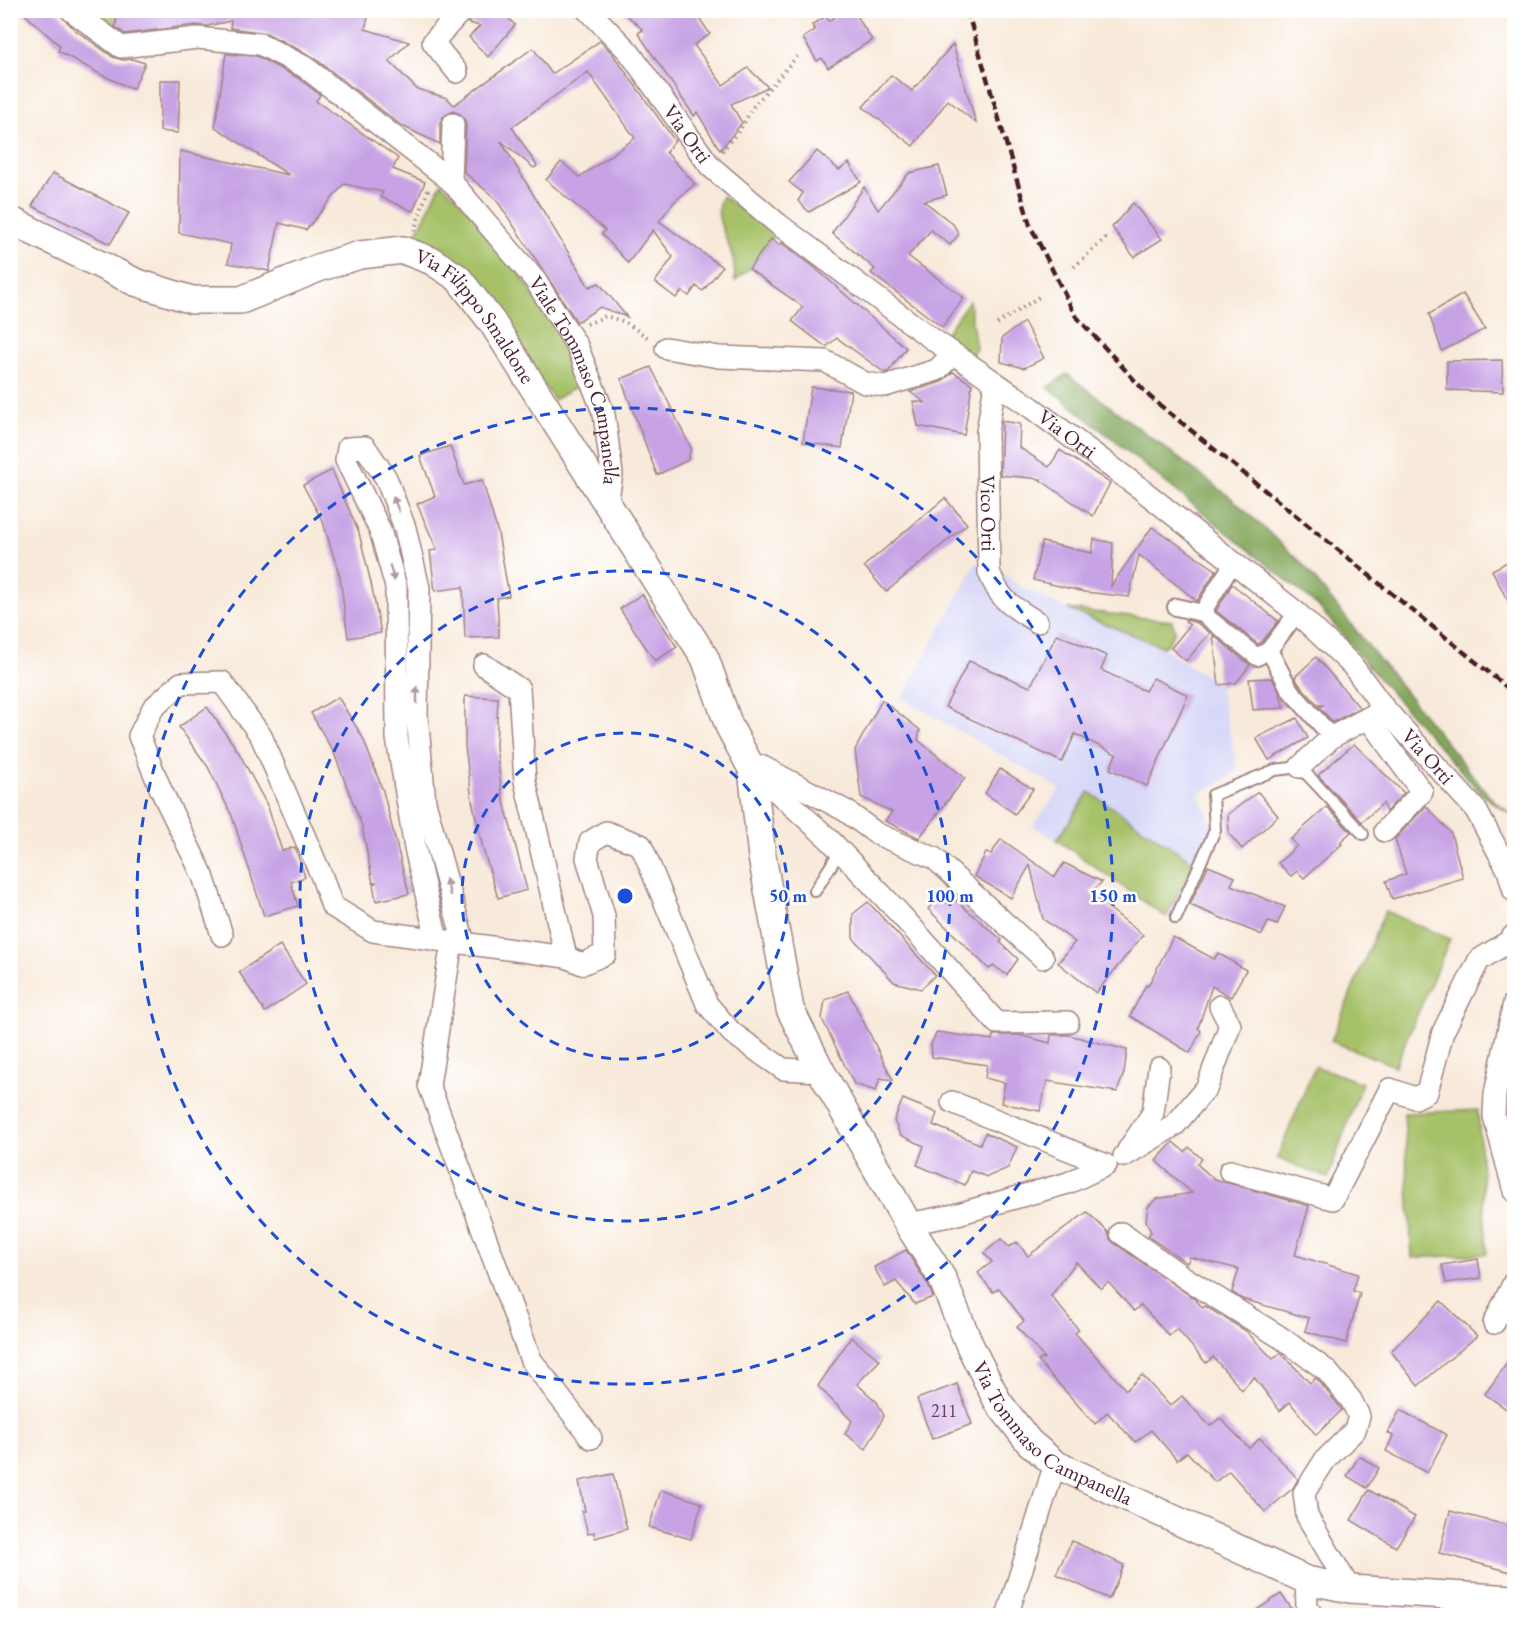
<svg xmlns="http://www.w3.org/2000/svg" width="1525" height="1626" font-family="'EB Garamond',serif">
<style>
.built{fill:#d7d7f8}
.green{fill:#a6c168;stroke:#78704a;stroke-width:1.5}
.forest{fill:#84a75c;stroke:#676344;stroke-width:1.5}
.building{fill:#c7a3e5}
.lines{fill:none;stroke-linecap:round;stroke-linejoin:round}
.service-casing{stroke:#a18482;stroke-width:14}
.pedestrian-casing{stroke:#a18482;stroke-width:20}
.minor-casing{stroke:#a18482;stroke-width:24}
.tertiary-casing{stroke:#a18482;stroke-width:30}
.path{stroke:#a18482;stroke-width:4;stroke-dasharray:1.5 4.5;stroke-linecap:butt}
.service{stroke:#fff;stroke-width:10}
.pedestrian{stroke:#fff;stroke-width:16}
.minor{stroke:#fff;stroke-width:21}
.tertiary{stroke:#fff;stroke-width:27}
.rail{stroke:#4a1f2b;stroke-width:4.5;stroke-dasharray:9 4.5;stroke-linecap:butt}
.oneway{fill:#ae9aa0}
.ring{fill:none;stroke:#1d4ed8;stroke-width:3;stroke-dasharray:10 8}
.labels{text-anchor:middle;stroke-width:5;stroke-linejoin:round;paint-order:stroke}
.number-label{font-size:18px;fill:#69405a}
.street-label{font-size:21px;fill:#4a1f2b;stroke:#fff}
.centre{fill:#1d4ed8;stroke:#fff;stroke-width:3}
.ring-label{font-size:18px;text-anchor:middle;font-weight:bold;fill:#1d4ed8;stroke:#fff;stroke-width:5;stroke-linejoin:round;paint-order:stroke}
</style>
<rect width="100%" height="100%" fill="#fff"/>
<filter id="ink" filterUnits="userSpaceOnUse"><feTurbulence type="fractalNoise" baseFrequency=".0167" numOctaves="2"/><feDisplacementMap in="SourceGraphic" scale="12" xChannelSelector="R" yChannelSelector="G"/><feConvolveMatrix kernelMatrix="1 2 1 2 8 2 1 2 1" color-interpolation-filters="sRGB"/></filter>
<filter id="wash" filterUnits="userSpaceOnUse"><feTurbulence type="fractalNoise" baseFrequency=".008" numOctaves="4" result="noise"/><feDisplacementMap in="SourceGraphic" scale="24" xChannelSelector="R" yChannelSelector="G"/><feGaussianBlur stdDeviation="1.35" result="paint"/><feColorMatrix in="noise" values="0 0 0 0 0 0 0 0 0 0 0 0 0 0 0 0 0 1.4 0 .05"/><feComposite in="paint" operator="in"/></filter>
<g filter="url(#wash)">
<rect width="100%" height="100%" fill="#f8eada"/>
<polygon class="built" points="976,563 995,566 1021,587 1067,609 1163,647 1219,685 1238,770 1221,782 1198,794 1215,830 1176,918 1166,917 1057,840 1033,826 1060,789 902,698"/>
<g class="green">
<polygon points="71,11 139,11 136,16 118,12 114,35"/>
<polygon points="441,183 486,223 590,378 554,400 465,270 414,239"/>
<path d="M722 196 775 234 749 269 735 281C735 271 734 261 731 252 725 232 712 216 722 196Z"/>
<polygon points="969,301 976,349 965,363 938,344"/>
<polygon points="1067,609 1172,621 1175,631 1168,644 1163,647"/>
<polygon points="1089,792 1195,863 1166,917 1057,840"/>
<polygon points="1385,911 1450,939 1395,1066 1331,1041"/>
<polygon points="1315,1066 1362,1083 1328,1178 1277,1158"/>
<polygon points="1478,1110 1487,1254 1412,1258 1404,1113"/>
</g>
<polygon class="forest" points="1067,374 1229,496 1301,562 1490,797 1512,815 1483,796 1380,680 1318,606 1048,387"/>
<g id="blocks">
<g class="building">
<polygon points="20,10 56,10 74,29 113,57 123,60 132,59 145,63 133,89 102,75 58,51 60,46"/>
<polygon points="139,10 370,10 365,29 409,42 389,61 417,89 447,98 454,105 533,48 552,74 600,41 612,53 675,141 666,152 695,184 674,202 659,221 722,267 703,291 696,286 689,296 682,291 676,298 655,282 673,257 653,230 628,263 602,234 605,230 546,180 561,162 580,177 635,138 588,72 512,127 537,166 534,168 501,141 589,287 599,283 627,317 600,307 577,322 496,199 464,172 466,124 464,119 460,114 453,111 443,117 440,124 440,144 402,126 313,57 266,33 230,28 231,21 207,26 195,25 125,34 115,27 118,11 136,16"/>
<polygon points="474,10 500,10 515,25 488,57 469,37 480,26 468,23"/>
<polygon points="621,10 694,10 710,34 694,45 723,85 748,68 768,87 731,104 742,123 720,150 697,112 694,116 638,33 643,30"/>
<polygon points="845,10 853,10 872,40 828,68 822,58 817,61 803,38 815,30 812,25 826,16 829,21"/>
<polygon points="953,44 976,123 948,100 913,146 863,107 891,75 912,91"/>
<polygon points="226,54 256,56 298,78 320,95 316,101 398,158 393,169 425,182 413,211 380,197 383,192 344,184 306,230 279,223 269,271 228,263 231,244 179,233 180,151 289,175 215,127"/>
<polygon points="160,80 180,80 178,133 160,131"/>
<polygon points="817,151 839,170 849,163 861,182 809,212 798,201 803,193 789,182"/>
<polygon points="939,166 947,195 924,201 953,224 959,234 950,245 931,230 908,256 964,298 942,327 871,273 875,269 832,233 864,187 878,210 909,173"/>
<polygon points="53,173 129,213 110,244 32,206"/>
<polygon points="1133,203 1162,239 1134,257 1112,227"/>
<polygon points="771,239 779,245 782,243 814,267 906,348 888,372 885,373 837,338 826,347 792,321 803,307 749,269"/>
<polygon points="1463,294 1485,329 1442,351 1429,314"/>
<polygon points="1024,322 1044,358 1024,368 1001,362 1002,338"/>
<polygon points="1502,360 1503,392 1447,390 1447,361"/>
<polygon points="651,367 691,448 688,460 657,475 621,379"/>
<polygon points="953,372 972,384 964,435 918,426 913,401 926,403 910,392 941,382"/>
<polygon points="811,387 851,391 842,448 803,442"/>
<polygon points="1002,421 1020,424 1019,447 1049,467 1060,450 1110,483 1093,516 1040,480 1041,479 1000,475"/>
<polygon points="450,446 464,485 482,480 498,533 509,596 497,598 499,637 465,638 463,587 435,591 430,551 437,550 417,504 435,496 420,456"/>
<polygon points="332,470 359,533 371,583 381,633 348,638 340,577 323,522 303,485"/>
<polygon points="945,498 967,524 886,592 864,566"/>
<polygon points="1152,527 1216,570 1197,601 1139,555 1129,597 1085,592 1033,580 1042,542 1092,553 1094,539 1113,543 1111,586"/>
<polygon points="1515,558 1515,615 1492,570"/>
<polygon points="1232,584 1278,621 1262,642 1258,644 1216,611"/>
<polygon points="642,594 677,647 655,661 620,609"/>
<polygon points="1186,620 1197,623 1210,633 1186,661 1171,648 1190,625 1185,622"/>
<polygon points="1057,634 1107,656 1101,670 1145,691 1153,678 1188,695 1147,786 1110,769 1116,754 1075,734 1062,762 945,707 969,661 1030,687"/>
<polygon points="1213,635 1250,665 1236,683 1219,685"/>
<polygon points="1316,657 1360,708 1333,722 1319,707 1324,705 1318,705 1299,684 1295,677"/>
<polygon points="1272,678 1279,691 1284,708 1253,710 1249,679"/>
<polygon points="465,696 498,698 496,747 502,794 527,890 498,898 483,849 472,800 465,746"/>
<polygon points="338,697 363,738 383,791 409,894 376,901 373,884 377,882 373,883 362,826 334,753 311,713"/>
<polygon points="882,700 920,730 918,740 965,778 919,838 885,821 892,812 861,797 855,750"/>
<polygon points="207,707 238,751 268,807 282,851 295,847 305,877 291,882 298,906 264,916 232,816 208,767 179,727"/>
<polygon points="1297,718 1308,738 1269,760 1256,738"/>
<polygon points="1354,744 1404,793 1386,812 1383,803 1362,822 1318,775"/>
<polygon points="1000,769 1033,789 1015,814 985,793"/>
<polygon points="1258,792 1278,816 1242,849 1229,834 1228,814"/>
<polygon points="1426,806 1451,833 1463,878 1392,899 1386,881 1406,874 1395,839"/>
<polygon points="1327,807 1351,832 1340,842 1342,844 1304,878 1297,871 1291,876 1278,863 1297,846 1291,839"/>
<polygon points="1001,839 1055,877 1064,863 1102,882 1090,893 1143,935 1096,993 1058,963 1075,942 1043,919 1030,865 1011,898 974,876 986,853 991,854"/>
<polygon points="1208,866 1235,877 1231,885 1285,907 1277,925 1268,922 1262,935 1190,905"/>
<polygon points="939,897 947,903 954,899 1002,940 1000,942 1018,959 1007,975 994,966 989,969 928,909"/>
<polygon points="868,902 935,975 921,989 894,982 853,938 853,914"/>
<polygon points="1173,937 1214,959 1218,953 1246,970 1231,997 1212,986 1198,1028 1201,1031 1190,1053 1130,1016 1146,985 1148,986"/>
<polygon points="280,945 306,984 265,1012 239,972"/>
<polygon points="848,991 893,1080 880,1078 876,1091 854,1084 822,1019 825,1000"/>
<polygon points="937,1032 992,1040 993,1035 1019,1035 1050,1043 1051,1035 1069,1035 1127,1050 1124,1073 1117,1092 1047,1081 1040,1111 1001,1103 1005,1083 985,1078 987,1065 932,1057 931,1044"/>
<polygon points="903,1099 937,1113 933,1125 980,1144 985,1133 1017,1147 1008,1168 987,1177 971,1171 965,1185 917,1165 924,1146 900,1135 894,1120"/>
<polygon points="1173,1142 1185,1152 1189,1147 1202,1159 1197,1164 1214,1179 1309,1206 1295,1255 1358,1274 1353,1291 1360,1293 1346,1343 1305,1331 1309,1318 1242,1299 1232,1292 1239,1269 1190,1257 1187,1263 1148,1236 1151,1232 1146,1221 1148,1207 1156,1199 1192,1193 1156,1161"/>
<polygon points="1087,1212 1108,1232 1110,1239 1114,1243 1195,1299 1203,1308 1205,1306 1246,1331 1273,1359 1281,1353 1310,1383 1315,1378 1317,1379 1340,1407 1342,1410 1316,1435 1290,1402 1280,1411 1254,1377 1242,1390 1213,1357 1206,1363 1177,1329 1169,1336 1141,1305 1134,1311 1108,1282 1101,1289 1076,1262 1051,1296 1079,1330 1075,1333 1126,1390 1142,1375 1170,1406 1182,1396 1210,1426 1220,1418 1249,1448 1260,1438 1298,1479 1293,1488 1265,1512 1229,1471 1215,1482 1187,1452 1177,1460 1151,1430 1135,1442 1107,1412 1095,1424 1038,1361 1044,1358 1017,1327 1024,1321 999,1288 993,1292 978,1273 992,1262 984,1253 1001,1239 1009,1247 1017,1242 1028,1256"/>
<polygon points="906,1250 928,1285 933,1297 915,1304 896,1281 885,1287 874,1267"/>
<polygon points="1478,1259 1481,1278 1446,1283 1442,1265"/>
<polygon points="1441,1301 1477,1336 1418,1386 1391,1351"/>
<polygon points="851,1337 880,1360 857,1384 877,1402 884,1416 866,1449 845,1434 852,1421 818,1386"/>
<polygon points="1515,1352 1515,1415 1485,1394"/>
<polygon points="957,1384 972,1424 932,1439 917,1399"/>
<polygon points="1400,1410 1447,1435 1427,1473 1386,1451 1393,1436 1388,1433"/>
<polygon points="1359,1456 1379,1468 1367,1488 1347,1476"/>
<polygon points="613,1474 627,1529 595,1538 594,1532 588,1534 582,1511 585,1511 579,1481"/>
<polygon points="661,1490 702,1503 691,1539 649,1527"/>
<polygon points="1369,1490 1415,1517 1396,1547 1351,1520"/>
<polygon points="1450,1511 1515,1527 1515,1558 1511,1572 1439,1553"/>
<polygon points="1072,1541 1124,1565 1109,1599 1056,1574"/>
<polygon points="1281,1594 1297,1616 1247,1616"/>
</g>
</g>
</g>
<g filter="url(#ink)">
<use href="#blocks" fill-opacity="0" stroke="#a18482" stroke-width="1.5"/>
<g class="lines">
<defs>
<g id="service">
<polyline points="815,891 840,851"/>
<polyline points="1176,918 1215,830 1213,795 1275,770 1300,767 1363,834"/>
</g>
<g id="pedestrian">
<polyline points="1176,607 1202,613 1257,657 1269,650 1290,690 1332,737"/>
<polyline points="1202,613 1233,563"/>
<polyline points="1269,650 1297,613"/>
</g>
<g id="minor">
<path id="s1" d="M71 10 121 47 197 38 260 44 305 67 451 181 535 280 577 346 604 414 612 474 607 504"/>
<path id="s2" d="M587 10 591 13 629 52 710 166 778 224 928 336 1032 408 1141 489 1297 613 1352 665 1384 708 1476 810 1508 870 1514 891"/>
<polyline points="457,72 433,42 462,10"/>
<polyline points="451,181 453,124"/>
<polyline points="666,348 719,357 825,361 865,383 885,386 937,370 953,354"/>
<path id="s3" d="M995 384 987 432 989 572C1001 602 1010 605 1037 622"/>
<polyline points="484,665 519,689 525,781 566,957"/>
<polyline points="1368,718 1422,792 1385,831"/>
<polyline points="761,766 846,811 877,834 934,858 1043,958"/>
<polyline points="1300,767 1332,737 1379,712"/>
<polyline points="752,769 830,840 900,914 997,1023 1068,1022"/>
<polyline points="222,935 203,876 161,790 139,736 153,708 181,683 222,682 261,736 322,877 332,906 373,931 566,957 582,964 605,954 604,916 587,858 590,842 606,832 641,845 707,1004 732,1033 783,1069 821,1071"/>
<polyline points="437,940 415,848 397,738 396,587 380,530 346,460 348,448 365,447 386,478 405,528 419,588 417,715 425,802 464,943"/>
<polyline points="452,942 429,1085 531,1360 591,1438"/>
<polyline points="1514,1003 1495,1094 1494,1116 1514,1191"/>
<polyline points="1128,1150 1153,1113 1159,1068"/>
<polyline points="1124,1156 1175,1125 1207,1087 1230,1025 1220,1006"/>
<polyline points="1230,1171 1333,1199 1390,1089 1415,1098 1427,1092 1443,1032 1479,960 1508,942 1514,935"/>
<polyline points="908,1224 954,1215 1068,1183 1106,1165 952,1102"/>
<polyline points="1121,1233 1185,1278 1280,1337 1326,1370 1351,1400 1359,1416 1355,1430 1325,1460 1304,1493 1307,1516 1350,1589"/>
<polyline points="1494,1323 1514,1282"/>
<polyline points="1306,1580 1307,1607 1313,1616"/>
<polyline points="1007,1616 1055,1464"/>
</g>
<g id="tertiary">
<path id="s4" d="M10 220 135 282 192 300H241L321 267 360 255 403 250 432 261 458 278 492 322 705 658 729 726 752 769 762 857 790 1009 821 1071 908 1224 942 1278 970 1346 998 1402 1029 1442 1055 1464 1306 1580 1350 1589 1514 1599"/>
</g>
</defs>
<use href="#service" class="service-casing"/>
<use href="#pedestrian" class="pedestrian-casing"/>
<use href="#minor" class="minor-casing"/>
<use href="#tertiary" class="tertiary-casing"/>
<g class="path">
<polyline points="722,151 741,128 753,107 800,53"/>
<polyline points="414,231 429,187"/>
<polyline points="1074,267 1107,237"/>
<polyline points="587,324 606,316 625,322 650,339"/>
<polyline points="997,324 1042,295"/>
</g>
<use href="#service" class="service"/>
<use href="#pedestrian" class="pedestrian"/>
<use href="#minor" class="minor"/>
<use href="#tertiary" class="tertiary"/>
<polyline class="rail" points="967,10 1030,225 1075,315 1150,397 1514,693"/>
</g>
<defs><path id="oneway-solid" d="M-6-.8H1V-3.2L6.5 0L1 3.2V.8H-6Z" transform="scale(1.5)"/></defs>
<g class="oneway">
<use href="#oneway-solid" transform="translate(396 504) rotate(-111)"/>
<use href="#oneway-solid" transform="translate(392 573) rotate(74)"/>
<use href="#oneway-solid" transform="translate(417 695) rotate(-90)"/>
<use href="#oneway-solid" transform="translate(448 887) rotate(-105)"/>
</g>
</g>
<g class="ring">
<circle cx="625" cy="896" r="163"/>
<circle cx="625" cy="896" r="325"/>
<circle cx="625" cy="896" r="488"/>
</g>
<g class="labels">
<g class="number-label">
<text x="944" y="1417">211</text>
</g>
<g class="street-label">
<text dy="7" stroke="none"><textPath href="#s2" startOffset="160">Via Orti</textPath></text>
<text dy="7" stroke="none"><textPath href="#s4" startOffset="520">Via Filippo Smaldone</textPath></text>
<text dy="7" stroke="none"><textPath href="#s1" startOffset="678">Viale Tommaso Campanella</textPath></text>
<text dy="7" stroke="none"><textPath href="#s2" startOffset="646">Via Orti</textPath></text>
<text dy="7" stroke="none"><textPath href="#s3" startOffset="130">Vico Orti</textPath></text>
<text dy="7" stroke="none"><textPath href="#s2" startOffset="1132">Via Orti</textPath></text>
<text dy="7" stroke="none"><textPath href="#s4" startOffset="1806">Via Tommaso Campanella</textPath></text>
</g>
</g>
<circle cx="625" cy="896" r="9" class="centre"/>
<g class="ring-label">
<text x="788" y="902">50 m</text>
<text x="950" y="902">100 m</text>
<text x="1113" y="902">150 m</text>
</g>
<rect width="1525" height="1626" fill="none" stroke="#fff" stroke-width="36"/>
</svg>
